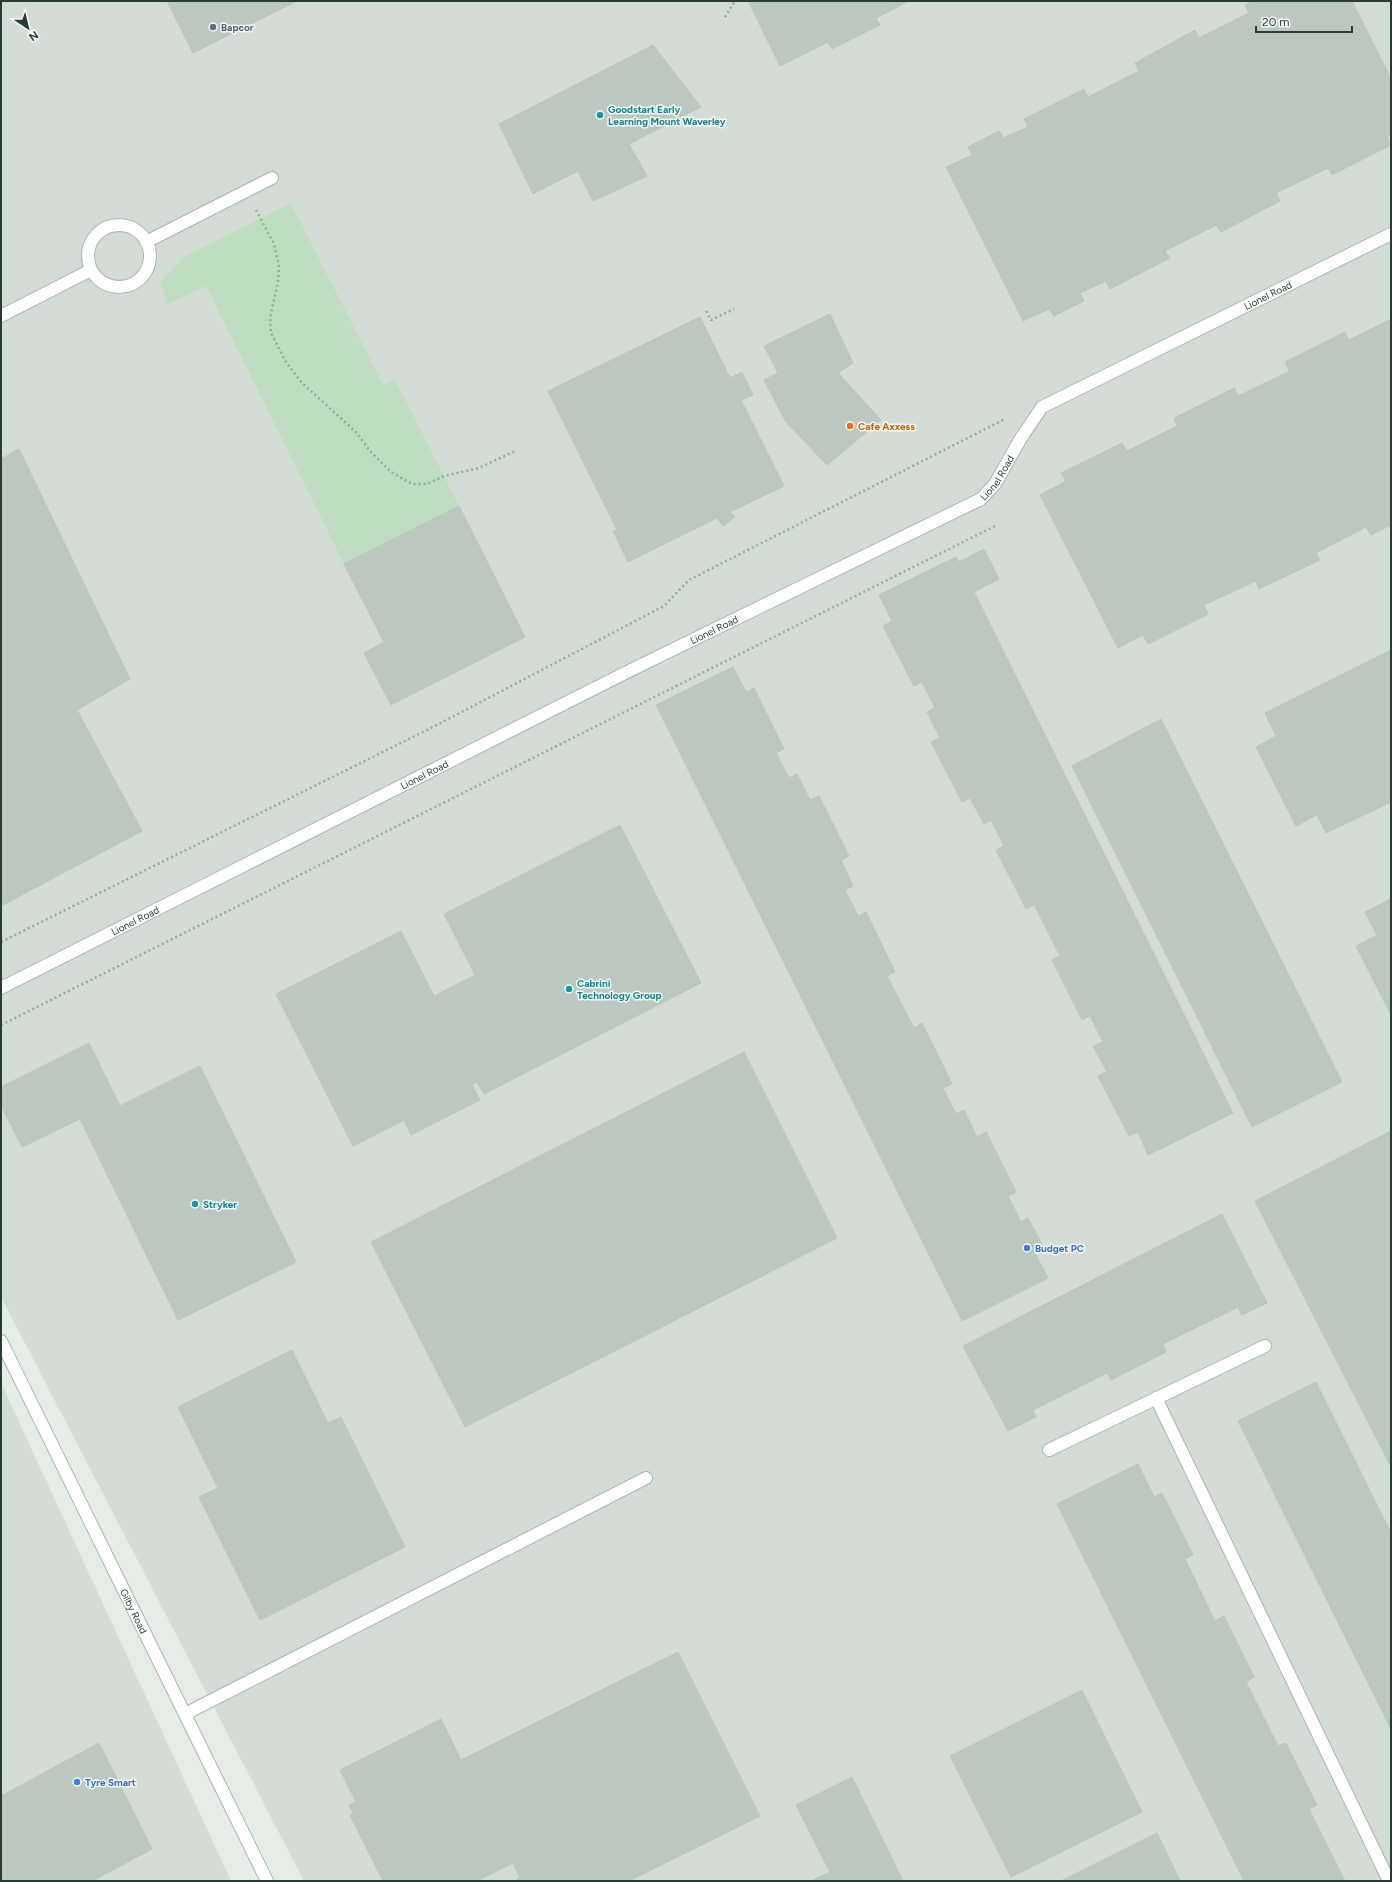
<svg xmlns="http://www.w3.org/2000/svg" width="1392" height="1882" font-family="Figtree,sans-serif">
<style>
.built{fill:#d3ddd6}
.green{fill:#bfddc0}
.building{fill:#bac8c0;stroke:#b7c7bd}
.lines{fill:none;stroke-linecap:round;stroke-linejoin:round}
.lane-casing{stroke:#a8b5ad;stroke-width:14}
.street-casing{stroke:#a8b5ad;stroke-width:14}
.path{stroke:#87af99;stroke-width:2.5;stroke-dasharray:2 3;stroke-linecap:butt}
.lane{stroke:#fff;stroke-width:12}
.street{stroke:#fff;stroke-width:12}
.service-dot{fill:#5c6f8a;stroke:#f5faf6;stroke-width:1.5}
.culture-dot{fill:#0f9aa8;stroke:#f5faf6;stroke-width:1.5}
.food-dot{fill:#e8710a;stroke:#f5faf6;stroke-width:1.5}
.shop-dot{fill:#3f7fe0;stroke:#f5faf6;stroke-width:1.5}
.labels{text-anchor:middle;stroke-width:3;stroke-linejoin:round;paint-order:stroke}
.service-label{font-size:10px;font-weight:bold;fill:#4e5e75;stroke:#f5faf6;text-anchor:start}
.culture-label{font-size:10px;font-weight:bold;fill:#0d838f;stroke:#f5faf6;text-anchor:start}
.street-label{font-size:10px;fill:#253e31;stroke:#f5faf6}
.food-label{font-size:10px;font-weight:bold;fill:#c56008;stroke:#f5faf6;text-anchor:start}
.shop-label{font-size:10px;font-weight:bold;fill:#366cbe;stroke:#f5faf6;text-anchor:start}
</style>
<rect width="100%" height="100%" fill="#e5ede7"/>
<g class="built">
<polygon points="1,1 1391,1 1391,1881 304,1881 1,1297"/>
<polygon points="1,1383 231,1881 1,1881"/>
</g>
<polygon class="green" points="291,203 383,385 395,379 459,506 344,564 206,286 167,304 160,281 184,257"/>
<g class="building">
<polygon points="167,1 297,1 193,53"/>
<polygon points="748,1 909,1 876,18 880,25 832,49 828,42 780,66"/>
<polygon points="1254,1 1352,1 1391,79 1391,135 1387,136 1391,145 1332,175 1328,168 1276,193 1280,201 1221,232 1216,225 1165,251 1170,258 1110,289 1106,281 1080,293 1084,301 1054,316 1049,309 1023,321 946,167 972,155 968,147 999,131 1003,138 1028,127 1024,119 1084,89 1088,97 1139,71 1135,63 1195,30 1199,38 1249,13 1245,5"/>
<polygon points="653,45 701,107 629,144 647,176 593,201 578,171 533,194 499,124"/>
<polygon points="830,314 853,363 838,373 881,420 827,465 786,422 764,380 778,373 764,346"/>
<polygon points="700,317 730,378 742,372 753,395 741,400 784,486 730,512 735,517 723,526 717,518 628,562 613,531 617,530 548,391"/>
<polygon points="1391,319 1391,525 1371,535 1366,527 1316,553 1320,560 1259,589 1256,581 1204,605 1208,614 1148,644 1143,635 1118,648 1040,495 1066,481 1061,473 1122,443 1127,451 1177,426 1174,418 1234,388 1238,396 1290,371 1285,362 1345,332 1349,340"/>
<polygon points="19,449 130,679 77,710 142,831 1,906 1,459"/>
<polygon points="459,506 525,637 391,705 364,653 384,642 344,564"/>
<polygon points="984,549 999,579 974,592 1233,1113 1148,1155 1138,1132 1129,1136 1098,1076 1107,1072 1093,1046 1103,1042 1090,1016 1082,1020 1052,960 1060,956 1034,904 1026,909 996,850 1004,846 991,820 984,824 970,798 962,802 931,742 940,738 927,712 935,708 922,682 914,686 883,626 892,621 879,595 956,557 959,562"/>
<polygon points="1391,650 1391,802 1326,833 1317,815 1296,826 1256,747 1276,736 1265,713"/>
<polygon points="733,667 746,692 754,688 784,749 776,753 789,778 797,774 810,800 819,796 849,856 841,860 853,886 845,890 858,916 866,912 895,972 887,976 914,1028 922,1023 952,1084 943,1088 956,1114 964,1110 977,1137 986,1132 1016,1192 1008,1196 1021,1222 1028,1218 1044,1248 1035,1253 1048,1278 962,1321 656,705"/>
<polygon points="1161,719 1342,1082 1252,1127 1072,766"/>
<polygon points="620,825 701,983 484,1094 477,1082 472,1085 480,1100 411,1135 404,1120 353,1146 276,994 401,931 434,996 475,975 444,914"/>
<polygon points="1391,899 1391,1015 1356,946 1377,935 1365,912"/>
<polygon points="89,1043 120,1106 200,1066 296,1262 178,1320 80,1119 22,1147 1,1105 1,1087"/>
<polygon points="744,1052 837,1238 465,1427 371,1242"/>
<polygon points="1391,1131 1391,1467 1255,1201"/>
<polygon points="1222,1214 1267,1303 1242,1315 1238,1307 1163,1344 1166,1352 1111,1380 1107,1373 1033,1410 1036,1417 1008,1431 963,1346"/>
<polygon points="292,1350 328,1423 341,1417 405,1547 260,1620 199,1497 218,1488 178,1407"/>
<polygon points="1316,1382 1391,1533 1391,1729 1238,1421"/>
<polygon points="1138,1464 1154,1497 1162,1493 1193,1555 1185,1559 1215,1621 1224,1616 1254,1677 1246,1682 1278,1746 1286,1743 1317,1805 1309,1809 1345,1881 1244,1881 1057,1504"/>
<polygon points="678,1652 760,1816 629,1881 515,1881 520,1878 513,1863 477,1881 383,1881 350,1815 353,1813 349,1805 356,1802 340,1770 441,1719 461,1760"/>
<polygon points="1082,1690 1142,1812 1011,1877 950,1756"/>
<polygon points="99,1743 152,1849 92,1881 1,1881 1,1796"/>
<polygon points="852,1777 885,1844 903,1881 811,1881 830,1872 796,1805"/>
<polygon points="1157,1833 1180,1881 1061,1881"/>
</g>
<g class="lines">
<defs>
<g id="lane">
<circle cx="119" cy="256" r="31"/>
<polyline points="146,242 272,178"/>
<polyline points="1,316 91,270"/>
<polyline points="1156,1398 1389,1881"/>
<polyline points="1049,1450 1265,1346"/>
</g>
<g id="street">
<path id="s1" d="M1 988 629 671 981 499 995 484 1021 438 1042 407 1391 234"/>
<path id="s2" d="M1 1341 267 1881"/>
<polyline points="185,1714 646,1478"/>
</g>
</defs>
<use href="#lane" class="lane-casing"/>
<use href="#street" class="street-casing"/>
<g class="path">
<polyline points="725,17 735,1"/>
<polyline points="256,210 274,244 279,266 278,282 270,318 271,333 286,362 301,382 356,432 370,451 391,472 412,484 427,484 444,476 479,468 515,451"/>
<polyline points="706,311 711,320 734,309"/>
<polyline points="1,942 433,727 664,606 689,580 1005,419"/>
<polyline points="1,1025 995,526"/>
</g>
<use href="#lane" class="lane"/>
<use href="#street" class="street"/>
</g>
<circle class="service-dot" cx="213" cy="27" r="4"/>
<g class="culture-dot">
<circle cx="600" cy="115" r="4"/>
<circle cx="569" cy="989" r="4"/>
<circle cx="195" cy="1204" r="4"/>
</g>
<circle class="food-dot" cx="850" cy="426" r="4"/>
<g class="shop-dot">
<circle cx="1027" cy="1248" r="4"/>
<circle cx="77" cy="1782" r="4"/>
</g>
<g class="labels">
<g class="service-label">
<text x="221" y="31">Bapcor</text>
</g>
<g class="culture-label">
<text x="608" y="113">Goodstart Early<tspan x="608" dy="12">Learning Mount Waverley</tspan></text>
<text x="577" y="987">Cabrini<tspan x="577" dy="12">Technology Group</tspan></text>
<text x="203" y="1208">Stryker</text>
</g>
<g class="street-label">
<text dy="4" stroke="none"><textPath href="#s1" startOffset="1458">Lionel Road</textPath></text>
<text dy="4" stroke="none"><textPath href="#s1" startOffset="1122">Lionel Road</textPath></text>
<text dy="4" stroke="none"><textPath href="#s1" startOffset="798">Lionel Road</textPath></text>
<text dy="4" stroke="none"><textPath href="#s1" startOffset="474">Lionel Road</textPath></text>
<text dy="4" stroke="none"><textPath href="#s1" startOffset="150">Lionel Road</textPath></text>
<text dy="4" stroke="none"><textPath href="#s2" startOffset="301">Gilby Road</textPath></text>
</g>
<g class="food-label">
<text x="858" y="430">Cafe Axxess</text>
</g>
<g class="shop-label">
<text x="1035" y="1252">Budget PC</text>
<text x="85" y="1786">Tyre Smart</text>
</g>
</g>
<rect width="1392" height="1882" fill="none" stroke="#253e31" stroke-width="4"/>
<g transform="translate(28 28) rotate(145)" stroke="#f5faf6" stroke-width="3" paint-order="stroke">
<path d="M0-3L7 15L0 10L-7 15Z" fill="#253e31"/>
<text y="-6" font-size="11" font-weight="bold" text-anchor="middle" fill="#253e31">N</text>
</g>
<path d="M1256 26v6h96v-6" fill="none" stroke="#253e31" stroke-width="2"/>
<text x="1262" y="26" font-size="12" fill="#253e31" stroke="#f5faf6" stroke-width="3" paint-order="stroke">20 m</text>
</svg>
